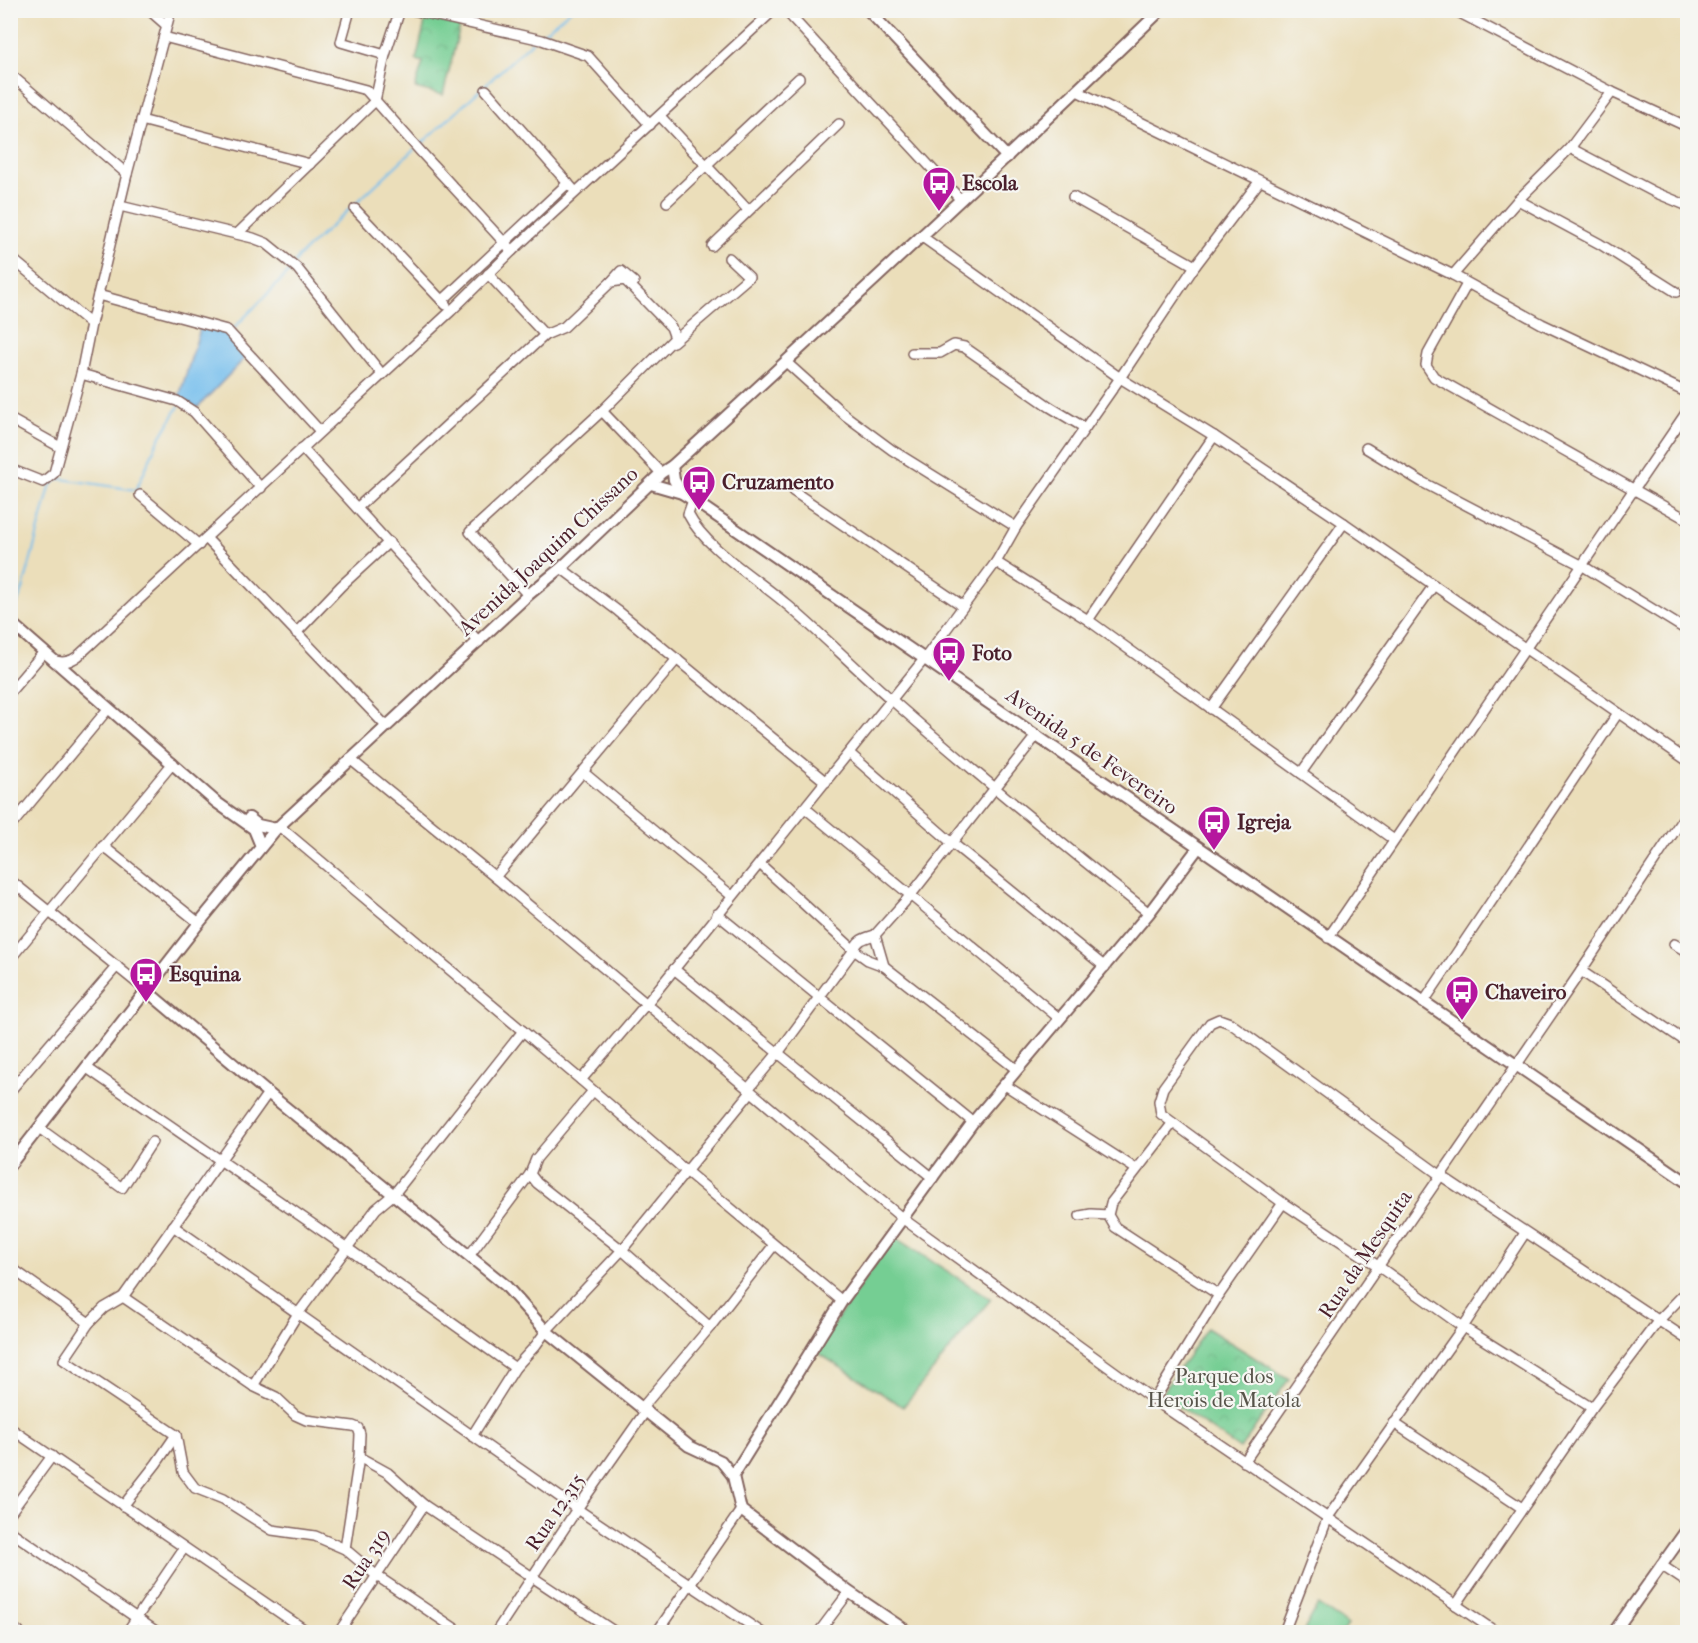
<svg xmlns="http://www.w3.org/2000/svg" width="1698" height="1643" font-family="'IM FELL French Canon',serif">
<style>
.park{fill:url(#park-crowns);stroke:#60765f;stroke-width:1.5}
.garden{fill:#75ce93;stroke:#60765f;stroke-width:1.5}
.water{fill:#74beed;stroke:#5f6e8c;stroke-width:1.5}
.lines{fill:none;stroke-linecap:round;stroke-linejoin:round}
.stream{stroke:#74beed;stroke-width:2}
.minor-casing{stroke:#82625d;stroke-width:12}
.tertiary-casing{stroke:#82625d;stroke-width:14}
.minor{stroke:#fff;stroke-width:9}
.tertiary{stroke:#fff;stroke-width:10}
.labels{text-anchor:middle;stroke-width:4.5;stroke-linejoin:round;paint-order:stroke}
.poi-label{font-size:21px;font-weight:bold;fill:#4a1f2b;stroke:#f6f6f2;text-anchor:start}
.street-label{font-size:21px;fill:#4a1f2b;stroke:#f6f6f2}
.park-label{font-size:21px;fill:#57544a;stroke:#f6f6f2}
</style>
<defs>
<pattern id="park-crowns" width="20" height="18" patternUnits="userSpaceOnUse" patternTransform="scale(1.5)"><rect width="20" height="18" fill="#75ce93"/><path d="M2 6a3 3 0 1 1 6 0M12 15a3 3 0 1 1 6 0" fill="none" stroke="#67b07f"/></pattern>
</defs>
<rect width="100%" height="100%" fill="#f6f6f2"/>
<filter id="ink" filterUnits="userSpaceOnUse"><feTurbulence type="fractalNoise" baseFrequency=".0167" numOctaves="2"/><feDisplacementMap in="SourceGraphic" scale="12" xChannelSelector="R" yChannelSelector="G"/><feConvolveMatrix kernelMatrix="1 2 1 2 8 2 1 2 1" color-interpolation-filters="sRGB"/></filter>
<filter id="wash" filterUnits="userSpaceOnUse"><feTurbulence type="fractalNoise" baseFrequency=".008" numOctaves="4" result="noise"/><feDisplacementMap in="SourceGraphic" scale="24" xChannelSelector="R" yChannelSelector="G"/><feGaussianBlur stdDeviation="1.35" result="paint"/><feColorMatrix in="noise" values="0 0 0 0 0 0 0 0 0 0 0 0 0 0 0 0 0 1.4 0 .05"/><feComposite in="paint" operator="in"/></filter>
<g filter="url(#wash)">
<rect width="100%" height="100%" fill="#ebdeba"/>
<g class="park">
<polygon points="426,18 460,26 443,95 415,88 423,62 416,60"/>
<polygon points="1207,1328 1289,1379 1240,1449 1161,1395"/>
</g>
<g class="garden">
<polygon points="894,1237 991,1299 903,1407 815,1351"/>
<polygon points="1318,1605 1348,1625 1343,1632 1303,1632"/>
</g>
<polygon class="water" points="202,323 225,331 248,355 197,408 179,397"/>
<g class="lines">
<g class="stream">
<polyline points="538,37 571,10"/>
<polyline points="419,146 532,42"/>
<polyline points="295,263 298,257 414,149"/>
<polyline points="232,330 293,268"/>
<polyline points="10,611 17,604 23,589 50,487 57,479 62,479 136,490 157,443 179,406"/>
</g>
</g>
</g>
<g filter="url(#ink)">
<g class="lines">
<defs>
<g id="minor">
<polyline points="149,10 166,25"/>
<polyline points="350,10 341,42 385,55"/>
<polyline points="412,10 542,40 588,56 650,125"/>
<polyline points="785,10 960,199"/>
<polyline points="1454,10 1612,92 1688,127"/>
<polyline points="164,37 366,90 421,152 512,251"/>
<polyline points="10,74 127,174"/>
<polyline points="486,90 572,188"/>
<polyline points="1077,91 1453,275 1542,324 1688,393"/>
<polyline points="660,116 748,210"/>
<polyline points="141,120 310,164"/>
<polyline points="1570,148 1654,192 1688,206"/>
<polyline points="1073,197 1195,266"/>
<polyline points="1518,200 1600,244 1676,292"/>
<polyline points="667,202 799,78"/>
<polyline points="120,206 253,238 266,243 297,268 381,373"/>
<polyline points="355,209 446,305"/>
<polyline points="237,234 375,101 385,55 400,10"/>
<polyline points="921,236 1120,378 1214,436 1344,523 1688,761"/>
<polyline points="712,246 839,124"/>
<polyline points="10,257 91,324"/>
<polyline points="488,274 545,335"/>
<polyline points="1453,275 1518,200 1570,148 1612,92"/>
<polyline points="612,281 621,271 634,282"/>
<polyline points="1467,284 1428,354 1426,365 1434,377 1688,520"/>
<polyline points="98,295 227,330 320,431"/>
<polyline points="442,301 568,183"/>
<polyline points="673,342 749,277 729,258"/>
<polyline points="912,353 940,353 954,345 964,347 1050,407 1085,428"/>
<polyline points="786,362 846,416 892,450 1016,527"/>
<polyline points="81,374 177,401 194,412 261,488"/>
<polyline points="602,411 661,473"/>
<polyline points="10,419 60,447"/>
<polyline points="302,448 479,642"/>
<polyline points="1366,448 1422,482 1583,566 1688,631"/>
<polyline points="10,469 43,482 54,473 81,374 91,324 127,174 171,10"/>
<polyline points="793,491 963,606"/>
<polyline points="140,495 199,545"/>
<path d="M693 500 688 514C705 548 756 578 785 603 822 634 856 669 893 701 976 774 1062 844 1149 913"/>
<polyline points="357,508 545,335 564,327 611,282 625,280 671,327 675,338 602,411 470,532 528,595"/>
<polyline points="206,538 386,726"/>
<polyline points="996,562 1088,620 1394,840"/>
<polyline points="561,568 618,611 826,782"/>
<polyline points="1088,620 1214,436"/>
<polyline points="296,633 341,586 389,542"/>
<path d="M54 661C64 663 70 662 78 656L451 311 512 251 774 10"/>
<polyline points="10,692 44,652"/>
<polyline points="1211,709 1344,523"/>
<polyline points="849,753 951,842 1105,967"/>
<polyline points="350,759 495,877 902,1218 1154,1400 1496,1632"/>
<polyline points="583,772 732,896"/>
<polyline points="1301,773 1434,585"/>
<polyline points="805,808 1060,1019"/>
<polyline points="279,826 581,1080 686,1171 842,1301"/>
<polyline points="10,827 108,709"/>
<polyline points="103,846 199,923"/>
<polyline points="760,864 854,950 868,960 884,966 1016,1069"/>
<polyline points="495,877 677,659"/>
<polyline points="10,880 147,991"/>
<polyline points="717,914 973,1122"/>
<polyline points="1328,938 1688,410"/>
<polyline points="1674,944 1688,952"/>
<polyline points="10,959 173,763"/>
<polyline points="884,966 875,935 910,896 1036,736"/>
<polyline points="674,969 933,1178"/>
<polyline points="1581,971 1688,1043"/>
<polyline points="1423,1003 1618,713"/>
<polyline points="87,1068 347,1248 515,1368"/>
<polyline points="581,1080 647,1003 925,658 996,562 1016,527 1120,378 1195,266 1259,182"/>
<polyline points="1005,1085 1136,1169"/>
<path d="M748 1089 778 1053 854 950C858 939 865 938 875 935"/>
<polyline points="10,1091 117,966"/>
<polyline points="1172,1124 1111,1203 1108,1215 1115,1227 1219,1295"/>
<polyline points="39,1128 122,1188 152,1142"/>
<polyline points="530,1174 537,1183 622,1250 710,1327"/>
<polyline points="1080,1216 1091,1214 1108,1215"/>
<polyline points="173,1226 577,1509 761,1632"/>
<polyline points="469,1256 530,1174 536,1159 593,1091"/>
<polyline points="10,1267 89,1323 104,1308 123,1297 268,1093"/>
<polyline points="123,1297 253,1386 276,1397 295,1415 306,1420 353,1426 358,1428 360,1434 359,1457 388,1473 424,1505 615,1632"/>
<polyline points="89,1323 64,1360 176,1435 183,1472 195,1488 223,1499 272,1530 315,1536 345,1549 377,1576 460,1632"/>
<polyline points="253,1386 297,1315 376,1209 394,1194 523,1031"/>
<polyline points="1154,1400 1219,1295 1283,1203"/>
<polyline points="1592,1408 1463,1327 1378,1266 1283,1203 1161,1114 1159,1101 1163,1088 1210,1023 1219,1019 1230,1023 1440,1175 1688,1340"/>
<polyline points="641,1409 710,1327 774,1245"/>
<polyline points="1394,1423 1522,1508"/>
<polyline points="10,1428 308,1632"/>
<polyline points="472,1436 515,1368 536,1345 546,1331 622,1250 751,1092"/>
<polyline points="1244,1462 1581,971 1688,811"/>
<polyline points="123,1506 156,1464 176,1435"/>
<polyline points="10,1513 52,1456"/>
<polyline points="10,1531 157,1632"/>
<polyline points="345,1549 359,1457"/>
<polyline points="1661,1565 1688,1583"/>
<polyline points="1456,1605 1592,1408 1659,1320 1688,1290"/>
<polyline points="1619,1625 1630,1632"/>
<polyline points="10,1626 19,1632"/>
<polyline points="127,1632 184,1548"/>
<polyline points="339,1632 424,1505"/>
<polyline points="496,1632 577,1509 645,1412"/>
<polyline points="657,1632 741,1510"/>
<polyline points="819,1632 849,1592"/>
<polyline points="1284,1632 1328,1517 1463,1327 1525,1233"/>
</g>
<g id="tertiary">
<polyline points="868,10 1007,157"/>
<polyline points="672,466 674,480 682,493"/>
<polyline points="651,484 682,493 693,500 1688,1183"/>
<polyline points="10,622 216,802 254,829 261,846"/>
<polyline points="249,818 258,825 276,829"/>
<polyline points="147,991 268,1093 505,1285 546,1331 689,1446 721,1461 733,1476 741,1510 849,1592 908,1632"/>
<path d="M10 1165 199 923 276 829 528 595 561 568 661 473 672 466C836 316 1000 165 1161 10"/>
<polyline points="733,1476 842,1301 973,1122 1149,913 1198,848"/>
<polyline points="1614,1632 1688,1528"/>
</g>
</defs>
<use href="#minor" class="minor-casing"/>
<use href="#tertiary" class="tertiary-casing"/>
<use href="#minor" class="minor"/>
<use href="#tertiary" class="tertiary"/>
</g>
</g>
<defs>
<symbol id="bus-pin" viewBox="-11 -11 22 30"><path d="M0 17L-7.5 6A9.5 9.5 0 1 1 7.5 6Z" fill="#b5179e" stroke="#f6f6f2"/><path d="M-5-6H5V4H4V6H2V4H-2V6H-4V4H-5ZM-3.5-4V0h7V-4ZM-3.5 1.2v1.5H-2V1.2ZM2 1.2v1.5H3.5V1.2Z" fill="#fff"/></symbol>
</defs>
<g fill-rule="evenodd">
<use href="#bus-pin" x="920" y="164" width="38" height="52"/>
<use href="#bus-pin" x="680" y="463" width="38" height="52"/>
<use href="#bus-pin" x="930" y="634" width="38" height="52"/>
<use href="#bus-pin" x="1195" y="803" width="38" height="52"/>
<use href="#bus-pin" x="127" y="955" width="38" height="52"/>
<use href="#bus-pin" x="1443" y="973" width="38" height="52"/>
</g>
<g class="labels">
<g class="poi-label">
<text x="962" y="190">Escola</text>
<text x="722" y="489">Cruzamento</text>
<text x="972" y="660">Foto</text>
<text x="1237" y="829">Igreja</text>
<text x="169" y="981">Esquina</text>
<text x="1485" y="999">Chaveiro</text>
</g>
<g class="street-label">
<text transform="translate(548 551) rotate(-43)" y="7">Avenida Joaquim Chissano</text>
<text transform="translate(1092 751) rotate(35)" y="7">Avenida 5 de Fevereiro</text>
<text transform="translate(1365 1254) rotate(-56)" y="7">Rua da Mesquita</text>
<text transform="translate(555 1512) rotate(-56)" y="7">Rua 12.315</text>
<text transform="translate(366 1559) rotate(-56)" y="7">Rua 319</text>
</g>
<g class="park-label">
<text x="1224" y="1383">Parque dos<tspan x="1224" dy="24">Herois de Matola</tspan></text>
</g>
</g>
<rect width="1698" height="1643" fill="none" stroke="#f6f6f2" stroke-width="36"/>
</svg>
